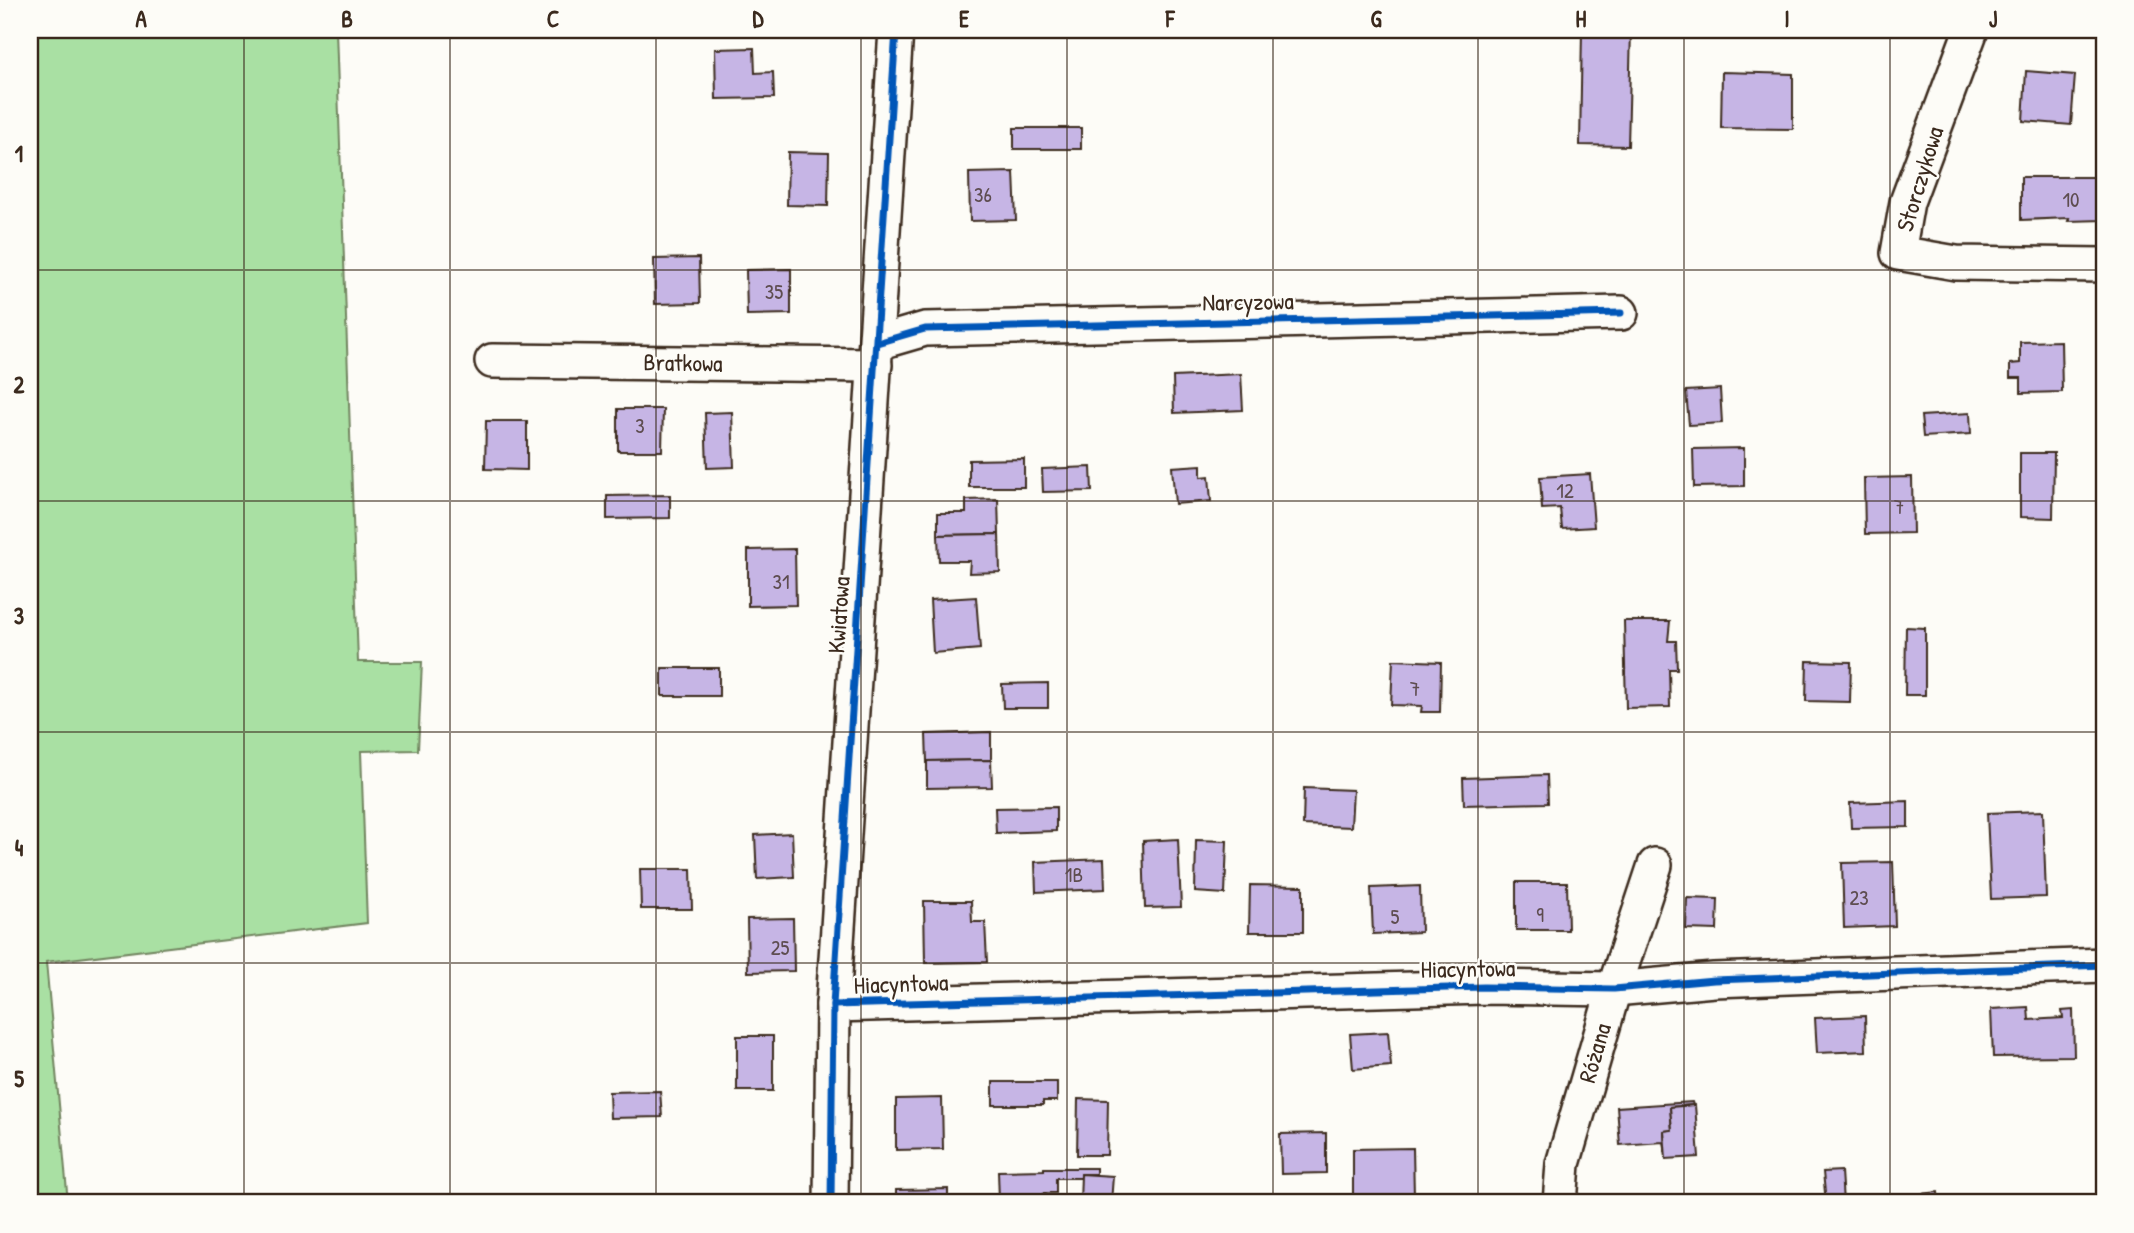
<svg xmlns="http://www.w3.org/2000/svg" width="2134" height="1233" font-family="'Patrick Hand',sans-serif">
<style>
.green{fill:#a9e0a3;stroke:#728560;stroke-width:2}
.building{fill:#c6b5e5;stroke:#3b2a1e;stroke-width:2}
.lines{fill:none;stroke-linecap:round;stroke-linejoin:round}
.street-casing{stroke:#3b2a1e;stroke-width:38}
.street{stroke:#fdfcf7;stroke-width:33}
.cycleway-casing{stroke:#fdfcf7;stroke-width:11}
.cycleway{stroke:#0057b8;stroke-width:7}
.grid{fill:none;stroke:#3b2a1e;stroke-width:2;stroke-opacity:0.55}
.labels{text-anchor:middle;stroke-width:5;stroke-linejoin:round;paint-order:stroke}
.number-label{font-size:21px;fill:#5e4d50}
.street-label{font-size:24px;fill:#3b2a1e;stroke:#fdfcf7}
.neatline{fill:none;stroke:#3b2a1e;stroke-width:2.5}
.grid-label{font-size:23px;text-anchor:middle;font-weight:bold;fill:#3b2a1e}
</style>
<rect width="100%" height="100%" fill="#fdfcf7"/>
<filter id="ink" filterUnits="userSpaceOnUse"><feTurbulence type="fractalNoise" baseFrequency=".0143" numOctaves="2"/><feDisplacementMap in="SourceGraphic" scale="14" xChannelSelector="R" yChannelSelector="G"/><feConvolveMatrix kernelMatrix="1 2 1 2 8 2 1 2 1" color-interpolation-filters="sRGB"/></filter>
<g filter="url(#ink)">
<polygon class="green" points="30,30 336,30 358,662 422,662 418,750 361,751 367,923 46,962 68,1203 30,1203"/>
<g class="building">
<polygon points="1582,30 1631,30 1628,146 1580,145"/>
<polygon points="754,48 755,73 773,72 774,98 716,99 715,49"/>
<polygon points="2026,71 2075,75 2071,125 2023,121"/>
<polygon points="1722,72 1793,74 1793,129 1721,128"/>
<rect x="1014" y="128" width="67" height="21"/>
<polygon points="788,152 829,153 828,206 787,205"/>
<polygon points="1014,172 1016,220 970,221 969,173"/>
<polygon points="2021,177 2104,177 2104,220 2068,221 2069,218 2021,220"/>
<polygon points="699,258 700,303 655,304 654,259"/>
<polygon points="791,269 791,314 747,315 746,270"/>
<polygon points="2061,341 2062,392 2021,393 2021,378 2010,378 2010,364 2020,363 2020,342"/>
<polygon points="1241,374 1243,410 1174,413 1173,377"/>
<polygon points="1720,389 1722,423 1689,425 1686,391"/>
<polygon points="618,409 663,409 662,451 618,451"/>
<polygon points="732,412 734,467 707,468 705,413"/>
<polygon points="1970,413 1971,434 1923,437 1921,416"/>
<polygon points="486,421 527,421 527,470 485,469"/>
<polygon points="1744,448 1744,486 1694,487 1693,449"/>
<polygon points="2020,453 2054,453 2053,518 2020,517"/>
<polygon points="1024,459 1024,487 969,487 969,460"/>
<polygon points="1201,465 1201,477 1209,476 1211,501 1175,504 1172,467"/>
<polygon points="1091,467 1092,491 1043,492 1042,469"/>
<polygon points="1590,474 1594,527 1562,529 1560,508 1542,509 1540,477"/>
<polygon points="1912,477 1913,533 1865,534 1864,478"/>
<polygon points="670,495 670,518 607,519 607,496"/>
<polygon points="998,499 999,534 938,535 938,513 966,513 966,500"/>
<polygon points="999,534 1000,572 969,573 970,561 939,561 938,535"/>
<polygon points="795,549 796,605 748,606 748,550"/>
<polygon points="976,597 980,649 933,653 930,600"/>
<polygon points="1624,621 1670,621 1668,641 1676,641 1677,669 1669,669 1670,707 1626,708"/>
<polygon points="1906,627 1925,628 1925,695 1905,695"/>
<polygon points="1393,660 1441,662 1440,712 1421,712 1422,706 1391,705"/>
<polygon points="1807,661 1851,662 1850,702 1806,701"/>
<rect x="662" y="668" width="57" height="28"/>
<polygon points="1048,683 1048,708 1003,708 1002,684"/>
<polygon points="991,732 991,760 927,761 926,734"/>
<polygon points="991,760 992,787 927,788 927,761"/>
<polygon points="1547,775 1548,803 1464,805 1463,778"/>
<polygon points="1304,788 1353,790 1351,827 1303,825"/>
<polygon points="1908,801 1908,827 1851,828 1850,803"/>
<polygon points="1056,807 1056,831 996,833 995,808"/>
<polygon points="2043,811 2046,897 1991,899 1987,813"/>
<polygon points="792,833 794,877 757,879 755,835"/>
<polygon points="1178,839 1181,907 1145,908 1143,841"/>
<polygon points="1196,840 1227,841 1225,894 1195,892"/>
<polygon points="1104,859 1105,889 1036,892 1035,862"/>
<polygon points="1893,862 1895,926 1844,928 1842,863"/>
<polygon points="640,869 691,869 692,909 641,909"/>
<polygon points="1516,882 1567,882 1568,930 1516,930"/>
<polygon points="1250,885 1303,886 1303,932 1249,932"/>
<polygon points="1420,886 1421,932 1373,934 1371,888"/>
<polygon points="1687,898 1718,899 1717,930 1686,929"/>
<polygon points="924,901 971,901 972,922 985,922 987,962 925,963"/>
<polygon points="793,918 794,971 748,972 747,919"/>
<polygon points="2028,1007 2029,1020 2063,1018 2062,1011 2073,1010 2074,1056 1993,1057 1991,1009"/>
<polygon points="1865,1016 1866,1051 1817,1053 1815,1018"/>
<polygon points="1388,1032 1391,1066 1353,1069 1350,1034"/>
<rect x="737" y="1036" width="36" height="55"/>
<polygon points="993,1082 1057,1082 1057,1101 1043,1101 1043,1105 993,1105"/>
<polygon points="660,1091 662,1117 610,1118 609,1092"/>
<polygon points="942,1098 943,1149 896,1150 896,1099"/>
<polygon points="1078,1099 1108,1100 1107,1155 1077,1155"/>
<polygon points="1692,1102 1693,1105 1670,1107 1672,1130 1664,1131 1665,1152 1663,1142 1620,1145 1617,1107"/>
<polygon points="1695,1105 1699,1157 1666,1159 1664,1131 1672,1130 1670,1107"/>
<polygon points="1326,1133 1326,1173 1281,1174 1280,1134"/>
<polygon points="1413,1148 1414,1197 1353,1198 1353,1149"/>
<polygon points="1044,1168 1096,1168 1096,1174 1082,1174 1081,1178 1056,1178 1056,1193 1044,1193 1045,1199 999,1200 998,1171 1044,1170"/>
<polygon points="1841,1171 1843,1203 1826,1203 1823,1172"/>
<polygon points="1081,1174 1113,1176 1111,1203 1080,1203"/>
<polygon points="948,1189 948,1203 896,1203 896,1190"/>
<polygon points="1938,1192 1939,1203 1893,1203 1893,1197"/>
<polygon points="1433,1195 1486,1197 1485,1203 1433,1203"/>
</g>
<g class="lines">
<defs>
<g id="street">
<polyline points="1971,30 1907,202 1898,253 1956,263 2104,265"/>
<polyline points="877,343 925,329 1621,313"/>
<polyline points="492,361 875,365"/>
<polyline points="833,1005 1484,987 1614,989 1714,980 2104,965"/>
<polyline points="831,1203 833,1005 896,30"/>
<polyline points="1560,1203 1563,1164 1614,989 1655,865"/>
</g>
</defs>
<use href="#street" class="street-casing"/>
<use href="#street" class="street"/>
<defs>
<g id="cycleway">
<polyline points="877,343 925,329 1621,313"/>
<polyline points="833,1005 1484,987 1614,989 1714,980 2104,965"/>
<polyline points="831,1203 833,1005 896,30"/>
</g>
</defs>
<use href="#cycleway" class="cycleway-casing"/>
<use href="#cycleway" class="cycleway"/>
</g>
</g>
<path class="grid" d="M244 30V1203M450 30V1203M656 30V1203M861 30V1203M1067 30V1203M1273 30V1203M1478 30V1203M1684 30V1203M1890 30V1203M30 270H2104M30 501H2104M30 732H2104M30 963H2104"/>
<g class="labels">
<g class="number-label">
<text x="983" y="202">36</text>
<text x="2071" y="207">10</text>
<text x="774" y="299">35</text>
<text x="640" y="433">3</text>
<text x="1565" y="498">12</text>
<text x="1899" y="514">7</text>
<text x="781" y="589">31</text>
<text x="1415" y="696">7</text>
<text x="1074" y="882">1B</text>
<text x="1859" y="905">23</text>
<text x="1540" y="922">9</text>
<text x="1395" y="924">5</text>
<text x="780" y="955">25</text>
</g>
<g class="street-label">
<text transform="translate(1920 179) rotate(-73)" y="8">Storczykowa</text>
<text transform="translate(1248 302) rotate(-1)" y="8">Narcyzowa</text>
<text transform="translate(683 363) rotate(1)" y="8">Bratkowa</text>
<text transform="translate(839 615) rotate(-86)" y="8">Kwiatowa</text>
<text transform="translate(1468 969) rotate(-1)" y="8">Hiacyntowa</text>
<text transform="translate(901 984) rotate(-2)" y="8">Hiacyntowa</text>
<text transform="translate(1595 1053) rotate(-74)" y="8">Różana</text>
</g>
</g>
<rect width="2134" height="1233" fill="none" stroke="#fdfcf7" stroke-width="77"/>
<rect x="38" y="38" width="2058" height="1156" class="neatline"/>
<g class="grid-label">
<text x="141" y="27">A</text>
<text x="347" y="27">B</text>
<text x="553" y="27">C</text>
<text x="758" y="27">D</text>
<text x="964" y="27">E</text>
<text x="1170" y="27">F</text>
<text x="1376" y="27">G</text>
<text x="1581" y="27">H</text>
<text x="1787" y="27">I</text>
<text x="1993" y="27">J</text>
<text x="19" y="162">1</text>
<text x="19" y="393">2</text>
<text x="19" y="624">3</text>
<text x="19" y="856">4</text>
<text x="19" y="1087">5</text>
</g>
</svg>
